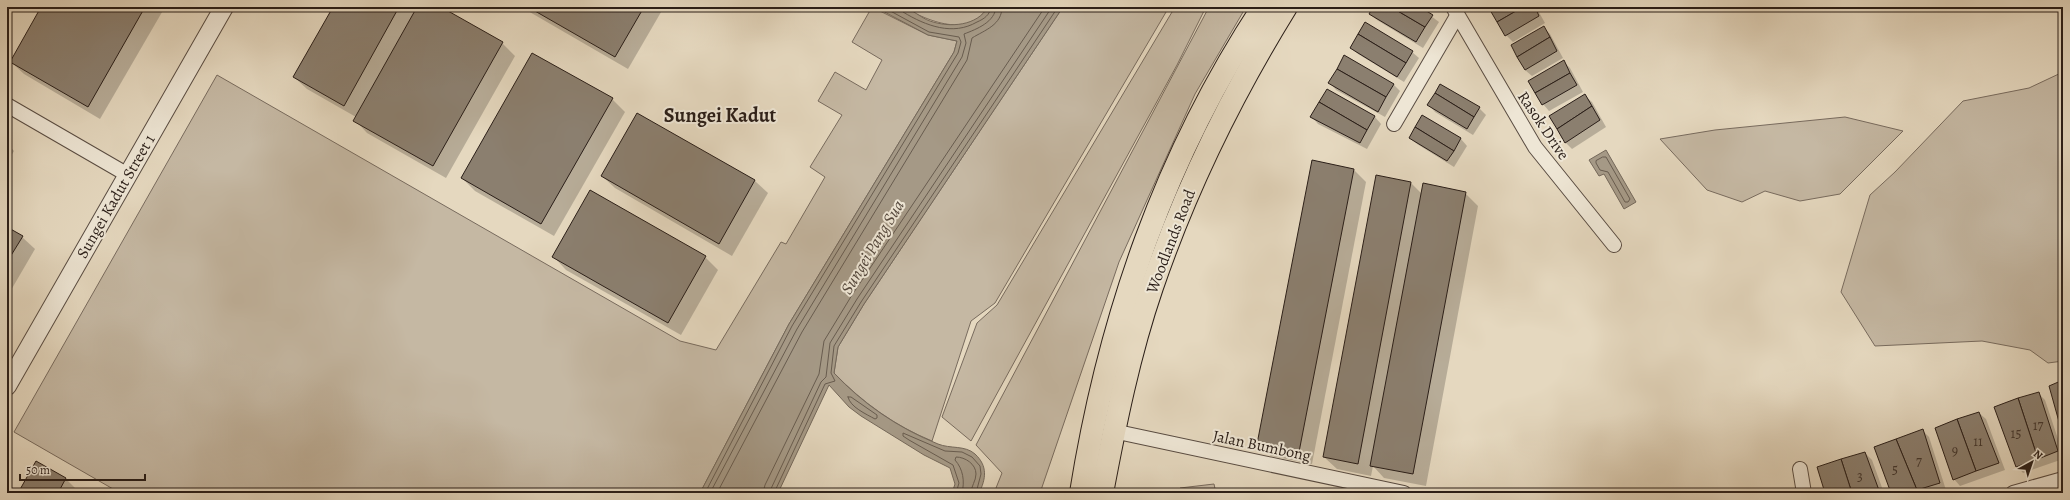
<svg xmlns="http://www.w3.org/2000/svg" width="2070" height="500" font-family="Alegreya,serif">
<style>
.green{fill:#c5b8a3;stroke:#786b5e}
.water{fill:#a59986;stroke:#74685a}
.shadow{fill:#0003}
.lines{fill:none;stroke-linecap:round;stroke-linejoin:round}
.shore{stroke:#685c4f;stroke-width:1}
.building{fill:#8b7f6f;stroke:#2a1e18}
.minor-casing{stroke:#594c42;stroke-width:16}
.tertiary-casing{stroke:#594c42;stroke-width:20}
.primary-casing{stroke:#2a1e18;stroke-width:24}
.minor{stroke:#eee6d5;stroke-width:14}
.tertiary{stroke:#eee6d5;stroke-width:18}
.primary{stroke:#e5d8bf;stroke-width:22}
.labels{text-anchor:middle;stroke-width:4;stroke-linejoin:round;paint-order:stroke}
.number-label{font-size:14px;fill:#42362e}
.street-label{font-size:16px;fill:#2a1e18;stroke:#eee6d5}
.water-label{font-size:17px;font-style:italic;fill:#55493e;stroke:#eee6d5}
.district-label{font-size:20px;font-weight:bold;fill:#2a1e18;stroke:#eee6d5}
</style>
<rect width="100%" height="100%" fill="#e5d8bf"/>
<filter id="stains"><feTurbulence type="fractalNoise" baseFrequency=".005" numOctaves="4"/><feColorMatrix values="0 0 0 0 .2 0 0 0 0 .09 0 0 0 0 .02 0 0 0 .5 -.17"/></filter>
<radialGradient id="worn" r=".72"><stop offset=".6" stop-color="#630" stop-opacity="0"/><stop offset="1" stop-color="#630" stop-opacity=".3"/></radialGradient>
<g class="green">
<polygon points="872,7 928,35 957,41 954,52 789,324 700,493 120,493 14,432 217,75 680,341 716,350 781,242 786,244 825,177 810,167 842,115 818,101 835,72 866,90 882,60 852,42"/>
<path d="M903 7H988C969 39 928 21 903 7Z"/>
<path d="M1063 7H1169L995 303 971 321 932 441C895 426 862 402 834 373L838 347 864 304Z"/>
<polygon points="1175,7 1206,7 1177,65 971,441 942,417 977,323 997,305"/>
<polygon points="1209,7 1246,7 1195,94 1119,262 1040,493 994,493 1002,473 976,445"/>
<polygon points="2063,72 2063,361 2048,363 2030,350 1982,341 1875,346 1841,292 1870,195 1895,172 1963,101 2029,88"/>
<polygon points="1845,117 1903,131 1840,194 1800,201 1765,191 1742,202 1707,190 1660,139 1715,130"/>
<polygon points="1214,484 1216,493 1178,493 1180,488"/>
</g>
<g class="water">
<path d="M875 7C883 7 894 5 903 7 912 9 921 18 930 21 950 28 977 26 988 7H1063L864 304 838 347 834 373C863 404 898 428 938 444 950 449 965 445 975 454 988 466 986 479 979 493H952L955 484 950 468 924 455 861 416 849 407 829 385 778 493H700L789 324 954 52 957 41 928 35Z"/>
<polygon points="1606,150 1636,202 1624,209 1604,174 1599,176 1589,160"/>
</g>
<g class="shadow">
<polygon points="42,7 165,7 100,119 24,74 11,62"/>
<polygon points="334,7 439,7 502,43 515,56 446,178 367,133 355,120 356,117 307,89 294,77"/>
<polygon points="521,7 664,7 628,69"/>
<polygon points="1374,7 1419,7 1439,22 1423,48 1377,20 1370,14"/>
<polygon points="1497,7 1536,7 1545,23 1513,42 1506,35 1492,10"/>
<polygon points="1543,27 1550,34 1563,58 1532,76 1525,70"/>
<polygon points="1351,48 1412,52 1419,58 1404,82 1358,54"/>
<polygon points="1564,62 1570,68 1583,92 1549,111 1543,104"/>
<polygon points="1330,83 1393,84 1400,91 1385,117 1336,90"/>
<polygon points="1327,90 1375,117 1381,124 1367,149 1318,124 1312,117"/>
<polygon points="1585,96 1592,102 1606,127 1572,149 1565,142"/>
<polygon points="612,99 625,112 554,236 475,191 462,178"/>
<polygon points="1429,105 1479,108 1486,115 1473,135 1435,112"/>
<polygon points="637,114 755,181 768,193 732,256 615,188 602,176"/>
<polygon points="1423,116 1461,139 1467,146 1454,167 1417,144 1410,138"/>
<polygon points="7,143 14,151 7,163"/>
<polygon points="1354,170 1366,182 1312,464 1271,456 1258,443"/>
<polygon points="1377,177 1411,183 1422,194 1465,193 1478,206 1426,486 1384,478 1373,466 1371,476 1337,469 1324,457"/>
<polygon points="7,228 22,237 35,249 7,297"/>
<polygon points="554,257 705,257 718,270 681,335 566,270"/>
<polygon points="2038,393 2045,400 2063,454 2063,459 2023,473 2017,466"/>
<polygon points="1979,413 1986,419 2005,470 1960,486 1954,479"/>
<polygon points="1923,431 1929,437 1946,490 1936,493 1892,493"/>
<polygon points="1865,453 1872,460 1884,493 1826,493"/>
<polygon points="36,462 66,479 76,489 73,493 19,493"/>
</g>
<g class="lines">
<g class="shore">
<path d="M902 7 903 12C926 26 953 36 977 22 984 19 990 15 991 7"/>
<polygon points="1603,157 1606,157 1630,199 1628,202 1625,202 1608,172 1600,170 1596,163 1596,161"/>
<path d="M848 397H851L877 415V418L875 419C866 414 850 407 848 397Z"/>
<polyline points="705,493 792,326 958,53 961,42 959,37 929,32 883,7"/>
<path d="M710 493 797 329 962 57 966 43 964 34C977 29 995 22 996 7"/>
<path d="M717 493 802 332 967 60 972 38C985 30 1002 25 1002 7"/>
<polyline points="763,493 765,485 819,374 824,341 852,295 1045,7"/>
<polyline points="769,493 821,382 826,377 830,343 857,299 1052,7"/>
<polyline points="774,493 825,384 835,381 831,373 834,346 861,302 1058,7"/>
<polyline points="956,493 959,483 953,465 909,440 903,436 903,433 945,451 962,452 972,457 980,466 981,474 976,493"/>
<path d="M962 493C965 481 963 469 955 460L956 457C965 457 976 464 976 474 976 481 971 486 971 493"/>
</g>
</g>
<g class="building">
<polygon points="41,7 145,7 88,107 10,62"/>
<polygon points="333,7 399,7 344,106 293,77"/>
<polygon points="417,7 441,7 503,42 433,166 353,121"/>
<polygon points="528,7 644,7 615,57"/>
<polygon points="1373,7 1391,7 1425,27 1416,42 1369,14"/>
<polygon points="1391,7 1420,7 1433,15 1425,27"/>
<polygon points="1495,7 1523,7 1497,22 1490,10"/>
<polygon points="1523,7 1535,7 1539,16 1505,36 1497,22"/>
<polygon points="1365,22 1413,51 1406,63 1358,34"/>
<polygon points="1544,26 1550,37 1517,57 1511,45"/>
<polygon points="1358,34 1406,63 1397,77 1350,48"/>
<polygon points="1550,37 1557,51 1525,70 1517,57"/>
<polygon points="532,53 613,98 541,224 461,178"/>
<polygon points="1344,55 1394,84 1386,97 1337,69"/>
<polygon points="1564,60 1570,73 1535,93 1528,81"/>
<polygon points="1337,69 1386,97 1378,112 1328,83"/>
<polygon points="1570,73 1577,85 1542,105 1535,93"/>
<polygon points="1440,84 1480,107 1474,117 1435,93"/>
<polygon points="1327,89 1375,116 1367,130 1319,102"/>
<polygon points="1435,93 1474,117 1467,129 1427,105"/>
<polygon points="1585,94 1592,106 1557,129 1549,116"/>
<polygon points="1319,102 1367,130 1360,143 1310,117"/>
<polygon points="1592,106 1600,120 1565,143 1557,129"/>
<polygon points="637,113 755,180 719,244 601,176"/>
<polygon points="1422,115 1461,138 1454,151 1415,127"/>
<polygon points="1415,127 1454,151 1447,161 1409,138"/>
<polygon points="1312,160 1354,169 1299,452 1257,444"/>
<polygon points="1376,175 1411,182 1358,464 1323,457"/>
<polygon points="1423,183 1466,192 1413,474 1370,466"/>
<polygon points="590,190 706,256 668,323 552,257"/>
<polygon points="7,227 23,236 7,262"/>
<polygon points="2063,380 2063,436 2049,386"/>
<polygon points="2039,392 2058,451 2038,459 2018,398"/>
<polygon points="2018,398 2038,459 2016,467 1994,407"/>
<polygon points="1979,412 1999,463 1976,471 1957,419"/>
<polygon points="1957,419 1976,471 1953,480 1935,428"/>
<polygon points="1923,429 1940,483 1917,490 1896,439"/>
<polygon points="1896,439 1917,490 1909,493 1891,493 1874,447"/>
<polygon points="1865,452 1880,493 1852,493 1841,459"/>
<polygon points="1841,459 1852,493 1825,493 1817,467"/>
<polygon points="36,461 66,478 58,493 18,493"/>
</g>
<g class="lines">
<defs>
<g id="minor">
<polyline points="1453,7 1535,147 1614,245"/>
<polyline points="7,105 128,175"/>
<polyline points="1394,124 1457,16"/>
<polyline points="1113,431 1404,493"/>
<polyline points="1800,469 1804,493"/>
<polyline points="2013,493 2063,479"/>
</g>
<polyline id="tertiary" points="7,386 224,7"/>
<g id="primary">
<path d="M1081 493C1109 318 1165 156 1263 7"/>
<path d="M1102 493C1115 424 1129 354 1152 287 1186 188 1231 96 1286 7"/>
</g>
</defs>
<use href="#minor" class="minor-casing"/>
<use href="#tertiary" class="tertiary-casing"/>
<use href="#primary" class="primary-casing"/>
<use href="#minor" class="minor"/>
<use href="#tertiary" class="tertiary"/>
<use href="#primary" class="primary"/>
</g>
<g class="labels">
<g class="number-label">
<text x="2038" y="430">17</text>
<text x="2016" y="438">15</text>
<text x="1978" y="446">11</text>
<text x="1955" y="455">9</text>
<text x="1919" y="466">7</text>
<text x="1895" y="474">5</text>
<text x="1860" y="481">3</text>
</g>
<g class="street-label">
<text transform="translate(1544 125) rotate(56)" y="6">Rasok Drive</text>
<text transform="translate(115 196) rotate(-60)" y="6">Sungei Kadut Street 1</text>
<text transform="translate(1170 241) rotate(-69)" y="6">Woodlands Road</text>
<text transform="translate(1262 445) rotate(12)" y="6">Jalan Bumbong</text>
</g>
<g class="water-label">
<text transform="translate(872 247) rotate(-59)" y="6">Sungei Pang Sua</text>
</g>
<g class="district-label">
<text x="720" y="122">Sungei Kadut</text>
</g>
</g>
<rect width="2070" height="500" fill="none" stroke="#e5d8bf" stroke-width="24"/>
<rect x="8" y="8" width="2054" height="484" fill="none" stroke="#2a1e18" stroke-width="2"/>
<rect x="12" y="12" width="2046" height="476" fill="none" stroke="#2a1e18"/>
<g transform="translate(2032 462) rotate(40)" stroke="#eee6d5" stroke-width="3" paint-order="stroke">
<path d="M0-3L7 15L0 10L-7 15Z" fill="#2a1e18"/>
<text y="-6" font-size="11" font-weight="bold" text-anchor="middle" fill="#2a1e18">N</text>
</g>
<path d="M20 474v6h125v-6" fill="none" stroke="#2a1e18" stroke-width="2"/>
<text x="26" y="474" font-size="12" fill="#2a1e18" stroke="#eee6d5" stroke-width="3" paint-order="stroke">50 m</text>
<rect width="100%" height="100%" filter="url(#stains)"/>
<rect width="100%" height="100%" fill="url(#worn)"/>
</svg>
